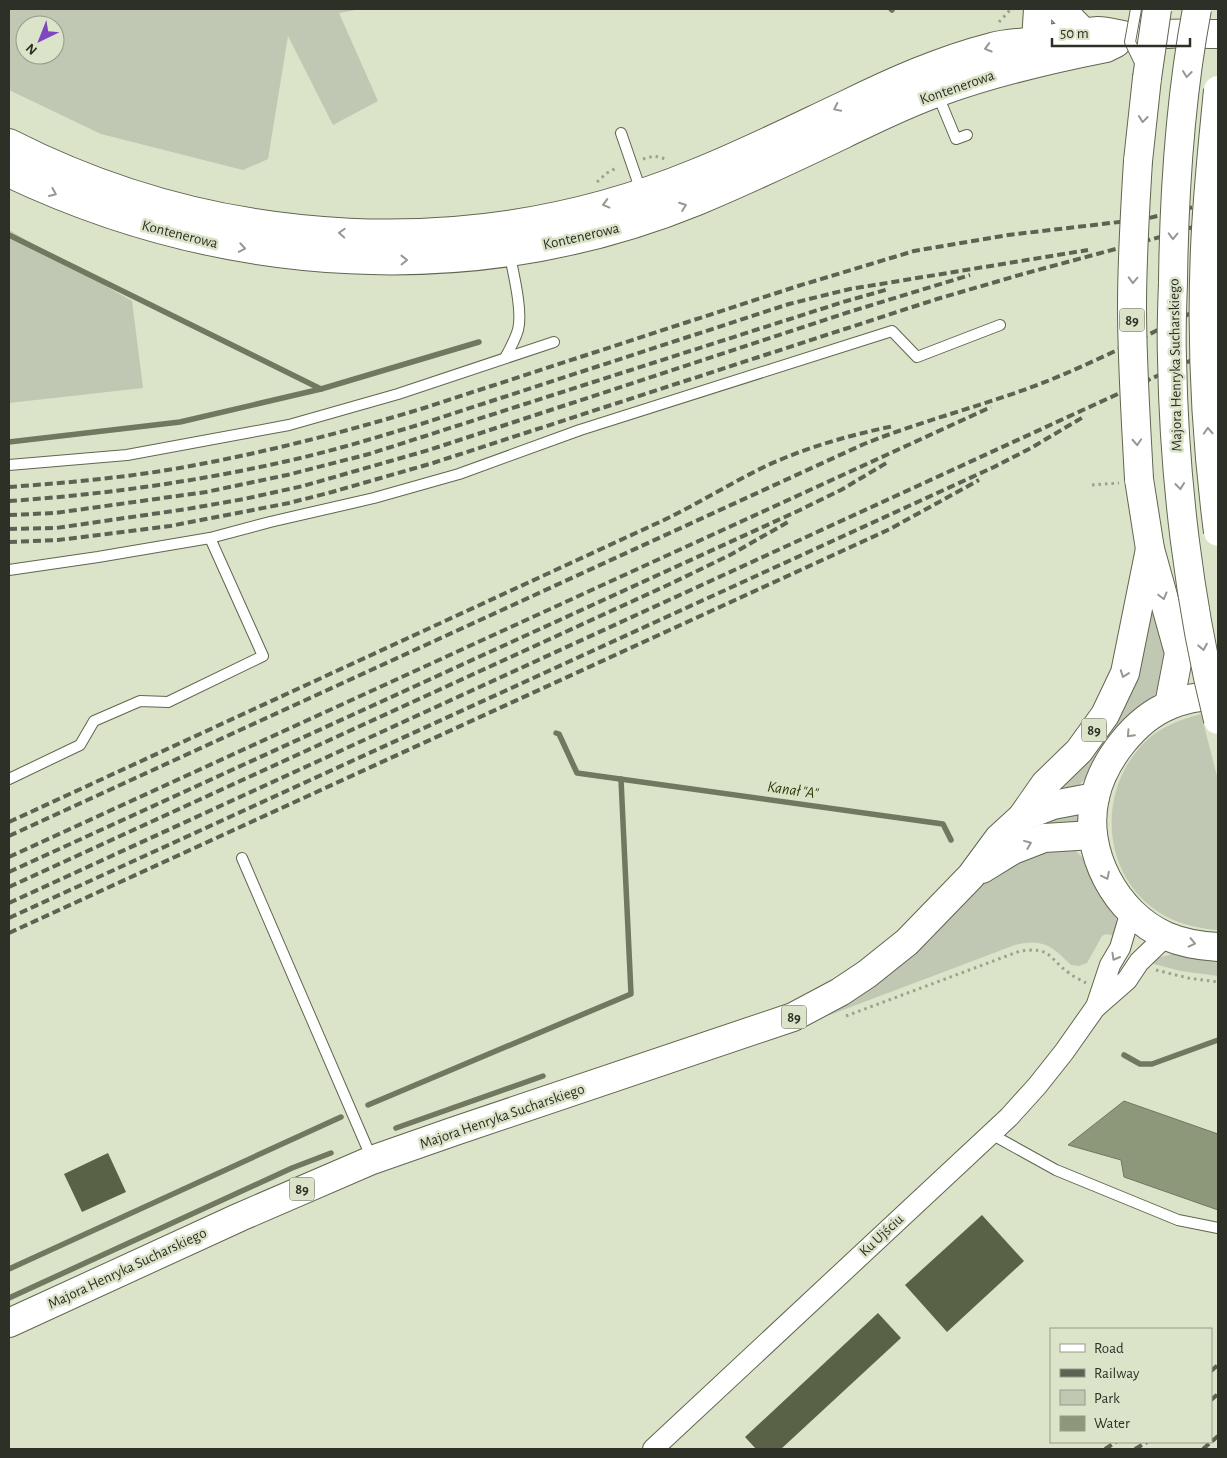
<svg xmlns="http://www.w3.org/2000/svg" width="1227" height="1458" font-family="'Alegreya Sans',sans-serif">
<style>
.green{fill:#c0c7b2;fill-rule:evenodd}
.water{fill:#8d9779;stroke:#707860}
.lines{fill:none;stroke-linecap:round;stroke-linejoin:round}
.stream{stroke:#707860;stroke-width:5.5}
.building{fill:#596146}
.service-casing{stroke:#5f664f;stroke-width:12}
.minor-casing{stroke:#5f664f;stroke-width:22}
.primary-casing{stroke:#5f664f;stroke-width:30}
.trunk-casing{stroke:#5f664f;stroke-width:30}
.path{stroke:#9ba18d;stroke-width:3;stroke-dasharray:2.5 4;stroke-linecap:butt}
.service{stroke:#fff;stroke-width:10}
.minor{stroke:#fff;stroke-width:20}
.primary{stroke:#fff;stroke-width:28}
.trunk{stroke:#fff;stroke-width:28}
.rail{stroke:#5d6253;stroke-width:4;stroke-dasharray:8 4;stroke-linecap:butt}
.service-bridge-casing{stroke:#5f664f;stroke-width:12;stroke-linecap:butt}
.trunk-bridge-casing{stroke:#5f664f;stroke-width:30;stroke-linecap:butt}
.service-bridge{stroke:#fff;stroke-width:10}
.trunk-bridge{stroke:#fff;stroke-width:28}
.oneway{stroke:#969892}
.labels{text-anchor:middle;stroke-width:5;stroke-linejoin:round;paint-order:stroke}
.shield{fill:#dbe4c9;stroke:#616657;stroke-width:1}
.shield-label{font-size:14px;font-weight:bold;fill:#2d3026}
.street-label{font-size:15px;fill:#2d3026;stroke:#dbe4c9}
.water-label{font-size:16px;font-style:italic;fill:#2e3a06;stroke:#dbe4c9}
</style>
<rect width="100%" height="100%" fill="#dbe4c9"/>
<g class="green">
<path d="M9 9H361L339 13 378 101 333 125 288 36 268 159 243 170 101 134 9 90ZM25 25H55V55H25Z"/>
<polygon points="9,230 132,301 143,388 9,403"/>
<polygon points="1149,591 1168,653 1159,690 1076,789 1045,801 1065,784"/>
<path d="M1201 714 1218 780V930C1208 930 1198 927 1188 925 1105 902 1087 797 1147 740 1162 726 1182 719 1201 714Z"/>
<polygon points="1078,811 1078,823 1003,846 1028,827"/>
<path d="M1071 848 1077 852 1086 861 1113 910 1116 918 1118 930 1116 936 1106 934 1102 936 1087 963 1079 966 1071 965C1052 946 1043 938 1015 945L803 1025 985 879 1023 852Z"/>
<polygon points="1173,954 1218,960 1218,976 1181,971 1150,963 1161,957"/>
</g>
<polygon class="water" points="1124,1101 1218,1134 1218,1210 1124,1177 1121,1160 1068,1145"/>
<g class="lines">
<g class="stream">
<polyline points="891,9 892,10"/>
<polyline points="9,235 321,389"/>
<polyline points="9,442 180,422 321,389 479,342"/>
<polyline points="556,733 559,734 577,773 943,824 951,840"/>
<polyline points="1124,1055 1140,1064 1152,1064 1218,1040"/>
<polyline points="368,1105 631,994 621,779"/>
<polyline points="396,1128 543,1076"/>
<polyline points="9,1269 341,1117"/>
<polyline points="9,1298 292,1168 331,1153"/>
</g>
</g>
<g class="building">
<polygon points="108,1153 126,1192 82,1212 64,1174"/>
<polygon points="982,1215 1024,1261 947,1332 905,1285"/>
<polygon points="878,1313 901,1338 781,1449 756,1449 745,1437"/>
</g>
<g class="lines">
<defs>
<g id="service">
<polyline points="937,93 956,139 967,135"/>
<polyline points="621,133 641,191"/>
<path d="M505 358C510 349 515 340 518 330 523 311 513 272 509 251"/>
<polyline points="9,465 127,455 289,425 398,394 554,342"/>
<polyline points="9,570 98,557 210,538 270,522 374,498 459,474 580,430 892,331 917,357 1000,325"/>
<polyline points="9,779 80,745 94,721 140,701 168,702 263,656 210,538"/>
<polyline points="242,858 372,1159"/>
<polyline points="991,1134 1056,1170 1178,1220 1218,1228"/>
</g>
<g id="minor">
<polyline points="1096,1007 1110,965 1120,948 1131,911"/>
<polyline points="653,1449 1009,1117 1037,1086 1064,1052 1095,1008 1127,980 1139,962 1166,936"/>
</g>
<g id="primary">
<path d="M9 143C221 251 475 264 696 173 746 153 796 128 845 105 892 82 941 60 992 47 1006 43 1022 43 1036 41 1057 38 1077 33 1098 31 1109 31 1119 35 1130 36 1142 37 1155 34 1168 34 1184 33 1201 34 1218 34"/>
<path d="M9 173C224 275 474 292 697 201 747 180 796 157 844 134 875 119 907 103 939 92 994 72 1050 59 1106 48L1116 43"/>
</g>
<g id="trunk">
<polyline points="1038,9 1036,41 1039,62"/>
<polyline points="1061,9 1084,33"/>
<polyline points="1138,161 1147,78"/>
<polyline points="1139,479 1150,549 1179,653 1169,705"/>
<path d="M1218 695C1203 696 1184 699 1170 705 1135 719 1103 761 1095 797 1082 851 1116 914 1166 936 1182 943 1201 946 1218 947"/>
<polyline points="1022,817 1045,784 1079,751 1105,715 1125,673 1150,549"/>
<polyline points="982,869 1013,850 1044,838 1093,835"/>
<polyline points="9,1323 240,1217 372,1160 455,1131 793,1017 840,992 867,974 907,942 971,876 999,838 1022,817 1053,805 1095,797"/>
</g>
</defs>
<use href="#service" class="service-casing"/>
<use href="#minor" class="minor-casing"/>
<use href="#primary" class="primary-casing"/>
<use href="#trunk" class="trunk-casing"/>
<g class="path">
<polyline points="999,22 1011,9"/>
<polyline points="643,159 654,156 666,159"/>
<polyline points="597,182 607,173 618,167"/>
<polyline points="1092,485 1119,483"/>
<polyline points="1156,970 1188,978 1218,982"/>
<path d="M846 1016 1020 951C1052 947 1047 957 1069 973 1074 977 1081 980 1086 983"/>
</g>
<use href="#service" class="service"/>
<use href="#minor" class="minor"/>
<use href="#primary" class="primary"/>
<use href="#trunk" class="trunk"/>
<g class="rail">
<path d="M9 487C64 483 120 478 174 469 259 454 342 433 424 408L798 286 914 251 1008 235 1145 219 1218 201"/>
<path d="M9 501C99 495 194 482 283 462 329 452 375 438 421 424L789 304 850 289 1088 250"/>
<polyline points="9,515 55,513 206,492 287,475 369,454 843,302 889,289"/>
<polyline points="9,529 56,528 187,509 244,499 303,486 429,450 849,312 970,275"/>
<polyline points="9,542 58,540 170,526 289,503 332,492 433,463 937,299 1023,274 1171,234 1218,219"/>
<path d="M9 822 664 520C699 503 731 483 766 466 807 447 850 435 894 426"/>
<path d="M9 836 864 444C921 421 982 406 1040 384 1101 360 1160 329 1218 299"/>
<polyline points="9,857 991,407"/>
<polyline points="9,872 800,510 841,490 888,462"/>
<polyline points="9,887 670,584 730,555 788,522"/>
<polyline points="9,903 1218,348"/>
<polyline points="9,918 994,467 1031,448 1085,416"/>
<polyline points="9,933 890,529 979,480"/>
<polyline points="1211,1371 1218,1365"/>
<polyline points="1211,1400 1218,1394"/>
<polyline points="1105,1449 1116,1442"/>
<polyline points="1135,1449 1147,1442"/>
<polyline points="1203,1449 1218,1436"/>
</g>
<defs>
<polyline id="service-bridge" points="1136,9 1130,42 1142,67"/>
<g id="trunk-bridge">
<path d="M1197 9C1180 99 1174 191 1173 283 1172 308 1171 333 1172 358 1174 477 1189 605 1218 720"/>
<polyline points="1147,78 1157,9"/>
<path d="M1218 90C1213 143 1207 196 1205 249 1201 343 1206 439 1218 532"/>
<path d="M1138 161C1135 209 1132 258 1132 307 1132 364 1136 422 1139 479"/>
</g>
</defs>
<use href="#service-bridge" class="service-bridge-casing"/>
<use href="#trunk-bridge" class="trunk-bridge-casing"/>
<use href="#service-bridge" class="service-bridge"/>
<use href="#trunk-bridge" class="trunk-bridge"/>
</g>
<defs><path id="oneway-chevron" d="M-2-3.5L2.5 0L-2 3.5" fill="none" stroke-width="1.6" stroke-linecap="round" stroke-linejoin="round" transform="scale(1.25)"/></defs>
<g class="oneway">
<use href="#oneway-chevron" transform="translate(988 48) rotate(164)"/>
<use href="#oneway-chevron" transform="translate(1187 74) rotate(97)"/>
<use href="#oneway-chevron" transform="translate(837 108) rotate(154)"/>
<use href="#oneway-chevron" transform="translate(1143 119) rotate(96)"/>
<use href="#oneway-chevron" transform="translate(53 193) rotate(23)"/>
<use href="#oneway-chevron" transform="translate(606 204) rotate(165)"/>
<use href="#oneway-chevron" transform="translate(683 206) rotate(-20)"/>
<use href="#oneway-chevron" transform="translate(342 233) rotate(-177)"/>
<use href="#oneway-chevron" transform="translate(1173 236) rotate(91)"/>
<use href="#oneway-chevron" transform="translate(242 248) rotate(10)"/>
<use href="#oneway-chevron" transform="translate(404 260) rotate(-1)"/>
<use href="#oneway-chevron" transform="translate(1133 280) rotate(92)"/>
<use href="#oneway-chevron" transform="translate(1208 431) rotate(-93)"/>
<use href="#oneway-chevron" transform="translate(1137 442) rotate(87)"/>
<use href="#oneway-chevron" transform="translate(1180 486) rotate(84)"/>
<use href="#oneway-chevron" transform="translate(1163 596) rotate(75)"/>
<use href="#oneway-chevron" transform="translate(1203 647) rotate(79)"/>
<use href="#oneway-chevron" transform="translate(1124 674) rotate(110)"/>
<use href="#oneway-chevron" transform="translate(1130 734) rotate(133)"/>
<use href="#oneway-chevron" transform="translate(1028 844) rotate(-22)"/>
<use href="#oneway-chevron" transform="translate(1106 876) rotate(64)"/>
<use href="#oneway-chevron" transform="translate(1192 943) rotate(13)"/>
<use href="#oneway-chevron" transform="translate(1115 957) rotate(120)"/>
</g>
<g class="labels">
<g class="shield">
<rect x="1119.5" y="308.5" width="25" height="23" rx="4"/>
<rect x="1081.5" y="718.5" width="25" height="23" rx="4"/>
<rect x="781.5" y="1005.5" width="25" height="23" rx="4"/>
<rect x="289.5" y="1177.5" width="25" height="23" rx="4"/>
</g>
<g class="shield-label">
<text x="1132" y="325">89</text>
<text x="1094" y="735">89</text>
<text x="794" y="1022">89</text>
<text x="302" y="1194">89</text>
</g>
<g class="street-label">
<text transform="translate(957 87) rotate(-19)" y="5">Kontenerowa</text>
<text transform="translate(180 234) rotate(14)" y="5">Kontenerowa</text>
<text transform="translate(581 236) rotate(-13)" y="5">Kontenerowa</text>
<text transform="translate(1175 365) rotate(-91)" y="5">Majora Henryka Sucharskiego</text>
<text transform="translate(502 1116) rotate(-19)" y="5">Majora Henryka Sucharskiego</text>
<text transform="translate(881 1235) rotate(-43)" y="5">Ku Ujściu</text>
<text transform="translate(127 1268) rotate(-25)" y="5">Majora Henryka Sucharskiego</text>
</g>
<g class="water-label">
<text transform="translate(793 789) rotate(8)" y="6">Kanał "A"</text>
</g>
</g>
<rect width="1227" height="1458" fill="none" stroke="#2d3026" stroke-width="20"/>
<rect x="1050" y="1328" width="162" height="115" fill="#dbe4c9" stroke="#959c88"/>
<rect x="1060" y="1344" width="25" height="8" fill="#ffffff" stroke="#959c88"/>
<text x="1094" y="1353" font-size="15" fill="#2d3026">Road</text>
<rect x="1060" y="1369" width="25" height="8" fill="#5d6253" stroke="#959c88"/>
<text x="1094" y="1378" font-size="15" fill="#2d3026">Railway</text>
<rect x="1060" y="1390" width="25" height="15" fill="#c0c7b2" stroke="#959c88"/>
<text x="1094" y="1403" font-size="15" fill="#2d3026">Park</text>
<rect x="1060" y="1416" width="25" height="15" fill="#8d9779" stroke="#959c88"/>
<text x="1094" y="1428" font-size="15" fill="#2d3026">Water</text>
<g transform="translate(40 40) rotate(223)"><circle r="24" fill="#dbe4c9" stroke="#959c88"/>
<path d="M0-4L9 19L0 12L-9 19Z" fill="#7f47be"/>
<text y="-8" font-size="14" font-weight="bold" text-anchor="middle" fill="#2d3026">N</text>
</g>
<path d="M1052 38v8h138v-8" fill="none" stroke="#2d3026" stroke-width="2.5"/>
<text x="1060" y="38" font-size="15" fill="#2d3026" stroke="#dbe4c9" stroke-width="4" paint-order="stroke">50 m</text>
</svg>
